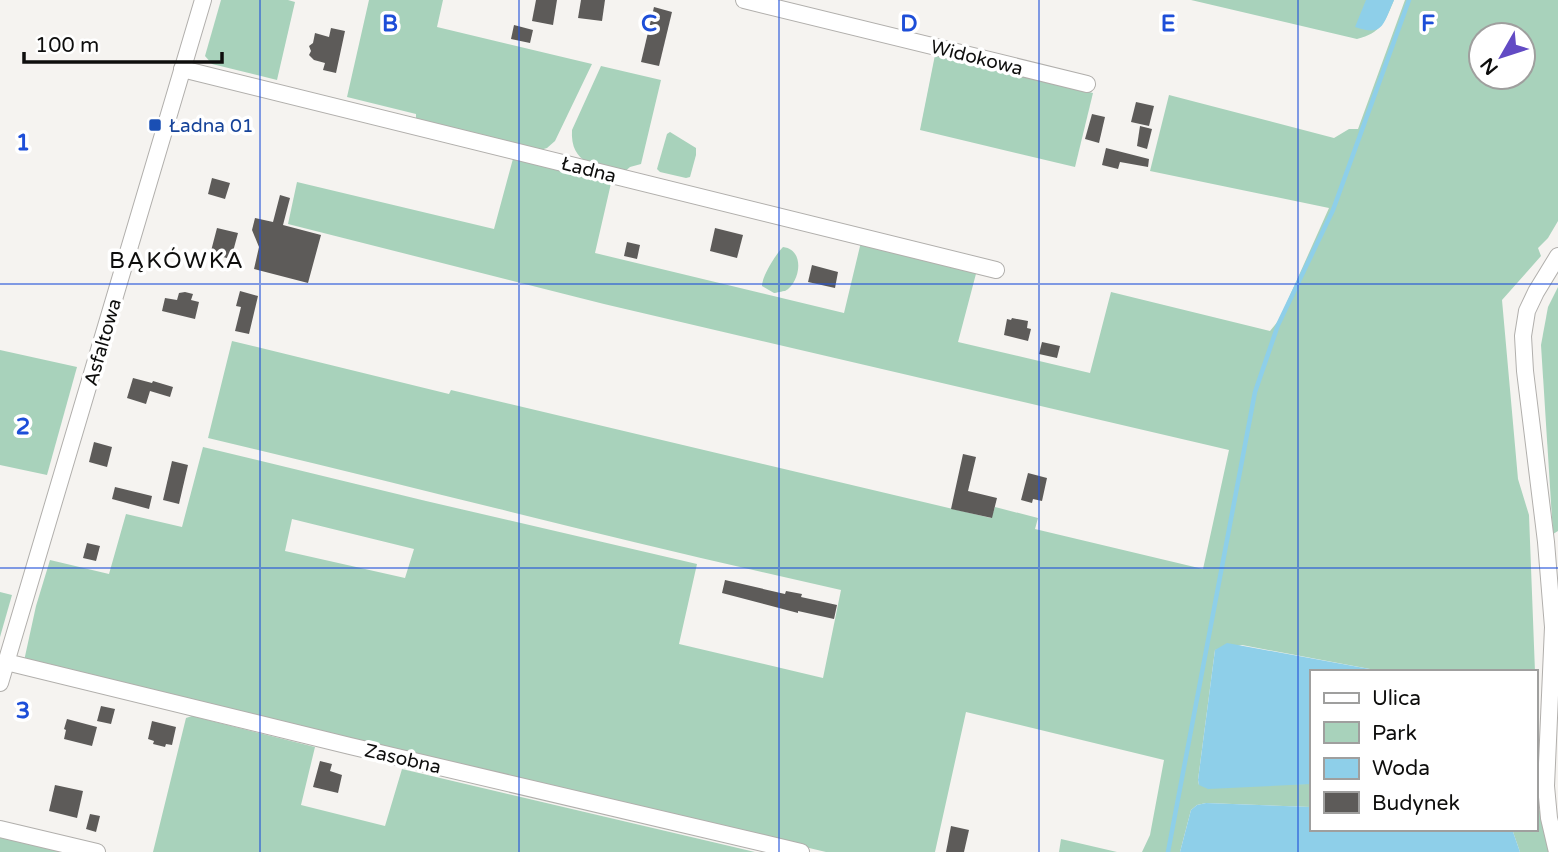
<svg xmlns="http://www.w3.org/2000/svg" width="1558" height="852" font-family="'Varela Round',sans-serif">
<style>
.green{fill:#a8d2bb;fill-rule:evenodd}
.water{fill:#8ecfe9}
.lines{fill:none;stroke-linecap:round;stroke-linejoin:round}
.stream{stroke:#8ecfe9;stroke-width:4.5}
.building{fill:#5d5b59}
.minor-casing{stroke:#b1afac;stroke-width:18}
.minor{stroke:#fff;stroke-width:16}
.grid{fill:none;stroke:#1d4ed8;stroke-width:2;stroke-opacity:0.55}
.transit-dot{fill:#1a4fb4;stroke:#fff;stroke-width:2.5}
.labels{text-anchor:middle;stroke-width:7;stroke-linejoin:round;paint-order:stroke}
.street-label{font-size:19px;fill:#0e0e0d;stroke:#fff}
.transit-label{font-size:19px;fill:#164399;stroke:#fff;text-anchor:start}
.quarter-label{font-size:23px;letter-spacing:2px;fill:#0e0e0d;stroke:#fff}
.grid-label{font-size:23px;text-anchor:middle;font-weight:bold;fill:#1d4ed8;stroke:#fff;stroke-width:7;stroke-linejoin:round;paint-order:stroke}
</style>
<rect width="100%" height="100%" fill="#f5f3f0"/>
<g class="green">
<polygon points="221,0 288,0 295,2 277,80 212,64 205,56"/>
<polygon points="369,0 443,0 437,27 592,64 555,141 547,148 537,151 416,119 416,114 347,97"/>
<path d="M1191 0H1394C1385 22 1381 33 1357 39Z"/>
<path d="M1405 0H1558V221L1548 238 1538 248 1541 256 1502 300 1518 479 1529 515 1535 672H1386L1242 645 1215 650 1198 780 1199 785 1311 784V807L1206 803 1197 805 1191 810 1180 852H1142L1150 835 1164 760 966 712 935 852H826L24 661 36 606 50 560 109 574 126 514 182 527 203 447 426 501 697 564 679 644 823 678 841 590C629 543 419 488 208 438L232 341 449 394 451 390 991 518 995 507 1038 518 1035 529 1203 569 1229 450 604 304 288 224 297 182 494 229 514 155 612 179 595 253 844 313 861 242 977 270 958 342 1090 373 1111 292 1270 331 1279 320 1329 208 1150 171 1169 95 1334 138 1349 129H1358ZM1481 35H1523V77H1481ZM292 519 414 549 405 578 285 551Z"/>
<polygon points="935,55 1093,93 1075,167 920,130"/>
<path d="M601 66 661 80 641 164 630 167 623 173C596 165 570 165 572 130Z"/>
<polygon points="670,132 696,148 696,155 690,177 686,178 660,172 657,169 667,134"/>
<path d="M783 247C806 250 800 283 785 291 783 291 776 293 774 293L762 286C762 276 776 254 783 247Z"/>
<polygon points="1558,287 1558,531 1553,534 1541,345 1548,307"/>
<polygon points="0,350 77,367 47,475 0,465"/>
<polygon points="0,592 12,595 0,637"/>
<polygon points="192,716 315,747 301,805 385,826 402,769 755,852 153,852 186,718"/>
<polygon points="1535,797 1536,797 1551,852 1520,852 1512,829 1535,829"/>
<polygon points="0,834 77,852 0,852"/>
<polygon points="1061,839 1117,852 1059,852"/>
</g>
<g class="water">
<path d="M1366 0H1394C1383 24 1384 37 1355 27Z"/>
<polygon points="1227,643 1386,672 1311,672 1311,784 1208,789 1199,785 1198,780 1215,650"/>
<polygon points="1206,803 1311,807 1311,829 1512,829 1520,852 1180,852 1191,810 1197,805"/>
</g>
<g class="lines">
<polyline class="stream" points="1168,852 1255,392 1278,325 1333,210 1409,0"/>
</g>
<g class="building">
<polygon points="536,0 557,0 553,25 532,21"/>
<polygon points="581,0 605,0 602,21 578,18"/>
<polygon points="654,7 672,12 659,66 641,62"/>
<polygon points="514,25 533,30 530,43 511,39"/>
<polygon points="331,28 345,31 336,73 323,70 325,63 314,60 309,55 311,51 309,46 313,43 315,33 329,37"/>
<polygon points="1136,102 1154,106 1149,126 1131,122"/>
<polygon points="1092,114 1105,117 1099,143 1085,139"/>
<polygon points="1140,126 1152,129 1147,149 1137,146"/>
<polygon points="1106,148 1149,159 1148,167 1120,162 1118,169 1102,165"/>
<polygon points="212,178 230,183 225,199 208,194"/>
<polygon points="280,195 290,198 283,225 321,235 308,283 254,269 259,247 252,230 255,218 273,222"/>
<polygon points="217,228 238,233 231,259 219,256 220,253 211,251"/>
<polygon points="715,228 743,235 737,258 710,251"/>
<polygon points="627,242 640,245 637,259 624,256"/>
<polygon points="812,265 838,272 835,288 808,282"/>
<polygon points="240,291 258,296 249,334 235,331 241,307 236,306"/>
<polygon points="185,292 193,294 191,300 199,302 195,319 162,311 165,298 177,300 179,293"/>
<polygon points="1012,318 1028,321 1027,328 1031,329 1028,341 1004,335 1007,319 1011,320"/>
<polygon points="1042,342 1060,346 1057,358 1039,354"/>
<polygon points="133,378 152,383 153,381 173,387 170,397 150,391 146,404 127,398"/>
<polygon points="94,442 112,447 107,467 89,462"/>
<polygon points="963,454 976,457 968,491 997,498 992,518 951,509"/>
<polygon points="172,461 188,465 179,504 163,500"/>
<polygon points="1028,473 1047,478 1042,501 1033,499 1032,503 1021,500"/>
<polygon points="115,487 152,496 149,509 112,499"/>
<polygon points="87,543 100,546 96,561 83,558"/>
<polygon points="725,580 785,594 786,591 802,594 801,597 837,605 834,619 798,611 798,613 722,593"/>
<polygon points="101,706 115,709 111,724 97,721"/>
<polygon points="67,719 97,727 92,746 64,739 66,730 64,729"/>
<polygon points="152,721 176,727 172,745 166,744 165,747 153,744 154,741 148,739"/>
<polygon points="320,761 332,764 330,771 342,775 338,793 313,787"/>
<polygon points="55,785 83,791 77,818 49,811"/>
<polygon points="90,814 100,816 96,832 86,829"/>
<polygon points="951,826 969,830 964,852 946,852"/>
</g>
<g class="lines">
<defs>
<g id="minor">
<polyline points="744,0 1087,84"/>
<polyline points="182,69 996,270"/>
<polyline points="6,662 350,746 801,852"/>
<polyline points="0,683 203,0"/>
<polyline points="0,829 97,852"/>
<polyline points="1557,852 1549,818 1546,786 1553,627 1546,542 1525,371 1523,336 1527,311 1536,292 1558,256"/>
</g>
</defs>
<use href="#minor" class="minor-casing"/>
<use href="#minor" class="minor"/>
</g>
<path class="grid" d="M260 0V852M519 0V852M779 0V852M1039 0V852M1298 0V852M0 284H1558M0 568H1558"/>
<rect class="transit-dot" x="148" y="118" width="14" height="14" rx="3.5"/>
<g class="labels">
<g class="street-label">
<text transform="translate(977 57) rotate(14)" y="7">Widokowa</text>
<text transform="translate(589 169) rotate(14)" y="7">Ładna</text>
<text transform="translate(102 342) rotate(-74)" y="7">Asfaltowa</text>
<text transform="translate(403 758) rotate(13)" y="7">Zasobna</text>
</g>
<g class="transit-label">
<text x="169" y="132">Ładna 01</text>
</g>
<g class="quarter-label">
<text x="177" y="268">BĄKÓWKA</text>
</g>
</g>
<g class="grid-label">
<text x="390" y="31">B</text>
<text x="649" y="31">C</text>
<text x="909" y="31">D</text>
<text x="1168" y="31">E</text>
<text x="1428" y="31">F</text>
<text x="23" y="150">1</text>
<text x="23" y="434">2</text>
<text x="23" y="718">3</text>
</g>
<rect x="1310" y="670" width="228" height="161" fill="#ffffff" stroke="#9f9f9e" stroke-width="2"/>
<rect x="1324" y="693" width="35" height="10" fill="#ffffff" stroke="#9f9f9e" stroke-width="2"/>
<text x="1372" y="705" font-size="21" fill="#0e0e0d">Ulica</text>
<rect x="1324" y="722" width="35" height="21" fill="#a8d2bb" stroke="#9f9f9e" stroke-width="2"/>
<text x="1372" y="740" font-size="21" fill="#0e0e0d">Park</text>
<rect x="1324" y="758" width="35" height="21" fill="#8ecfe9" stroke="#9f9f9e" stroke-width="2"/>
<text x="1372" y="775" font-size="21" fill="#0e0e0d">Woda</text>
<rect x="1324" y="792" width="35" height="21" fill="#5d5b59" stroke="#9f9f9e" stroke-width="2"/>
<text x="1372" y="810" font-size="21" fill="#0e0e0d">Budynek</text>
<g transform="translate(1502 56) rotate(231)"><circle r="33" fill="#ffffff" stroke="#9f9f9e" stroke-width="2"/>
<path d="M0-5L12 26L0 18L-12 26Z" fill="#624bc4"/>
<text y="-10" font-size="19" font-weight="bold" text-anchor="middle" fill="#0e0e0d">N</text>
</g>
<path d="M24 52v10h198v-10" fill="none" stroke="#0e0e0d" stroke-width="3.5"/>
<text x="35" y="52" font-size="21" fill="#0e0e0d" stroke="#ffffff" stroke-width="5" paint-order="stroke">100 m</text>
</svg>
